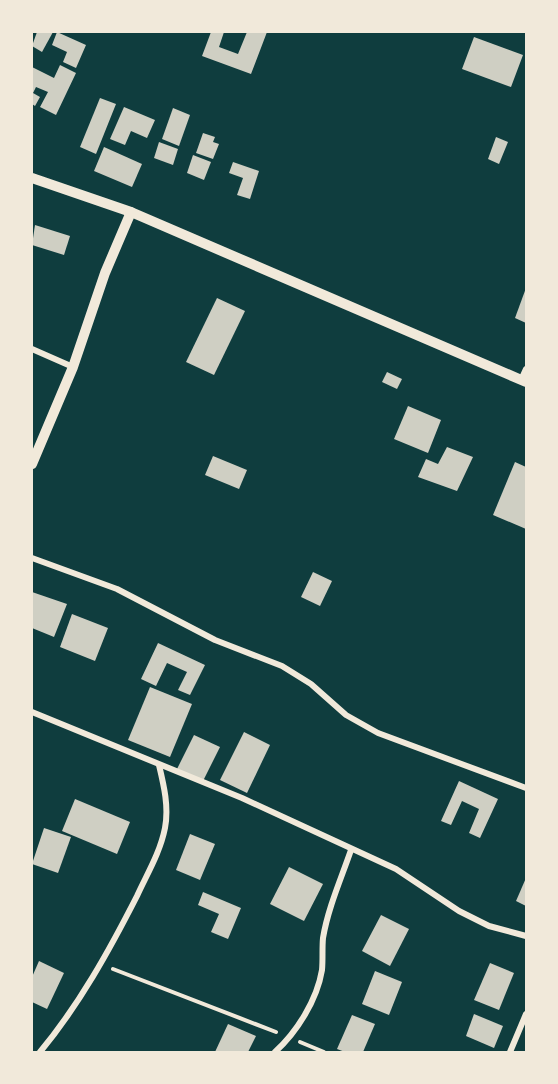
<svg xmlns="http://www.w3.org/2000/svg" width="558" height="1084" font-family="Lato,sans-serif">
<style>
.building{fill:#cfcfc3}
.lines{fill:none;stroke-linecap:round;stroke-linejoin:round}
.path{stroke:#f1e9da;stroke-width:4}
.minor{stroke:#f1e9da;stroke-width:6}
.tertiary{stroke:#f1e9da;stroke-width:10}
</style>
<rect width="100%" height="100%" fill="#0f3d3e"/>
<g class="building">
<polygon points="37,32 53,32 42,52 32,46"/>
<polygon points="57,32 86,45 76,68 63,62 67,52 52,45"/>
<polygon points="211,32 224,32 219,47 238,54 247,32 267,32 251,74 202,56"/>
<polygon points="474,37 523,55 511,87 462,69"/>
<polygon points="60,65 76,73 56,115 40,107 48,92 36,87 33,93 40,97 35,106 32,104 32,67 54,78"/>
<polygon points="100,98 116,104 96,154 80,147"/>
<polygon points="124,107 155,120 147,138 131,131 125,145 110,139"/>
<polygon points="173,108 190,115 179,146 162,139"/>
<polygon points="203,133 215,137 213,142 219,144 213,159 196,153"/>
<polygon points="496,137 508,142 499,164 488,159"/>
<polygon points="159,142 178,149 173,165 154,158"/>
<polygon points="104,147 142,164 132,187 94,171"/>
<polygon points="193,155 211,162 204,180 187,173"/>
<polygon points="233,162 259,171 250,199 237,195 243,178 229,173"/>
<polygon points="35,225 70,236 64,255 32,245"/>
<polygon points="526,288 526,323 515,318"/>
<polygon points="217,298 245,311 214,375 186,362"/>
<polygon points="387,372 402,379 397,389 382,382"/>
<polygon points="408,406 441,420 428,453 394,439"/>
<polygon points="447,447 473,457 457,491 418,477 426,459 438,464"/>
<polygon points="213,456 247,470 239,489 205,475"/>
<polygon points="515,462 526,467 526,529 493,515"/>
<polygon points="313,572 332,581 320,606 301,597"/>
<polygon points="32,592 67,604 54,637 32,628"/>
<polygon points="72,614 108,628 95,661 60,647"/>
<polygon points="158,643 205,665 190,695 178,690 187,672 167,663 156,686 141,679"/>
<polygon points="150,687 192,704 170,757 128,740"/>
<polygon points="244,732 270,745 247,793 220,780"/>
<polygon points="194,735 220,747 203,781 177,769"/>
<polygon points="459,781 498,799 480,838 469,833 479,809 462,801 451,825 441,821"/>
<polygon points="75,799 130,822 117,854 62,831"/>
<polygon points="44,828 71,837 58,873 32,864"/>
<polygon points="190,834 215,844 200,880 176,870"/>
<polygon points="289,867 323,884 304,921 270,904"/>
<polygon points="526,878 526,906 516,901"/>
<polygon points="203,892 241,908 228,939 211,932 219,914 198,905"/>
<polygon points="381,915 409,929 390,966 362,951"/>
<polygon points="39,961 64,973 47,1009 32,1002 32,977"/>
<polygon points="490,963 514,973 499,1010 474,1000"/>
<polygon points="375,971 402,982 389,1015 362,1004"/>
<polygon points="474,1014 503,1026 494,1048 466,1036"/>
<polygon points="352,1015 375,1024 363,1052 345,1052 337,1049"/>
<polygon points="228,1024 256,1036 248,1052 215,1052"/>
</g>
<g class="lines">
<g class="path">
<polyline points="113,969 276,1032"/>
<polyline points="300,1042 324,1052"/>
</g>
<g class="minor">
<polyline points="32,349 73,367"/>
<polyline points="521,380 526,369"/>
<polyline points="32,558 117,589 215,640 282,666 311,684 346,715 378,733 526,788"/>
<polyline points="32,712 242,798 396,869 459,911 489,926 526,936"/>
<path d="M40 1052C79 1005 109 951 137 896 147 874 160 853 165 828 169 807 164 786 159 765"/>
<path d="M275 1052C297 1032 317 1000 322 970 323 959 322 948 323 938 328 908 341 879 351 850"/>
<polyline points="510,1052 526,1014"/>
</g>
<g class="tertiary">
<polyline points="32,178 131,212 526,382"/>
<polyline points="32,464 73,367 105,273 131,212"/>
</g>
</g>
<rect width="558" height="1084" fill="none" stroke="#f1e9da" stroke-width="66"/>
</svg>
